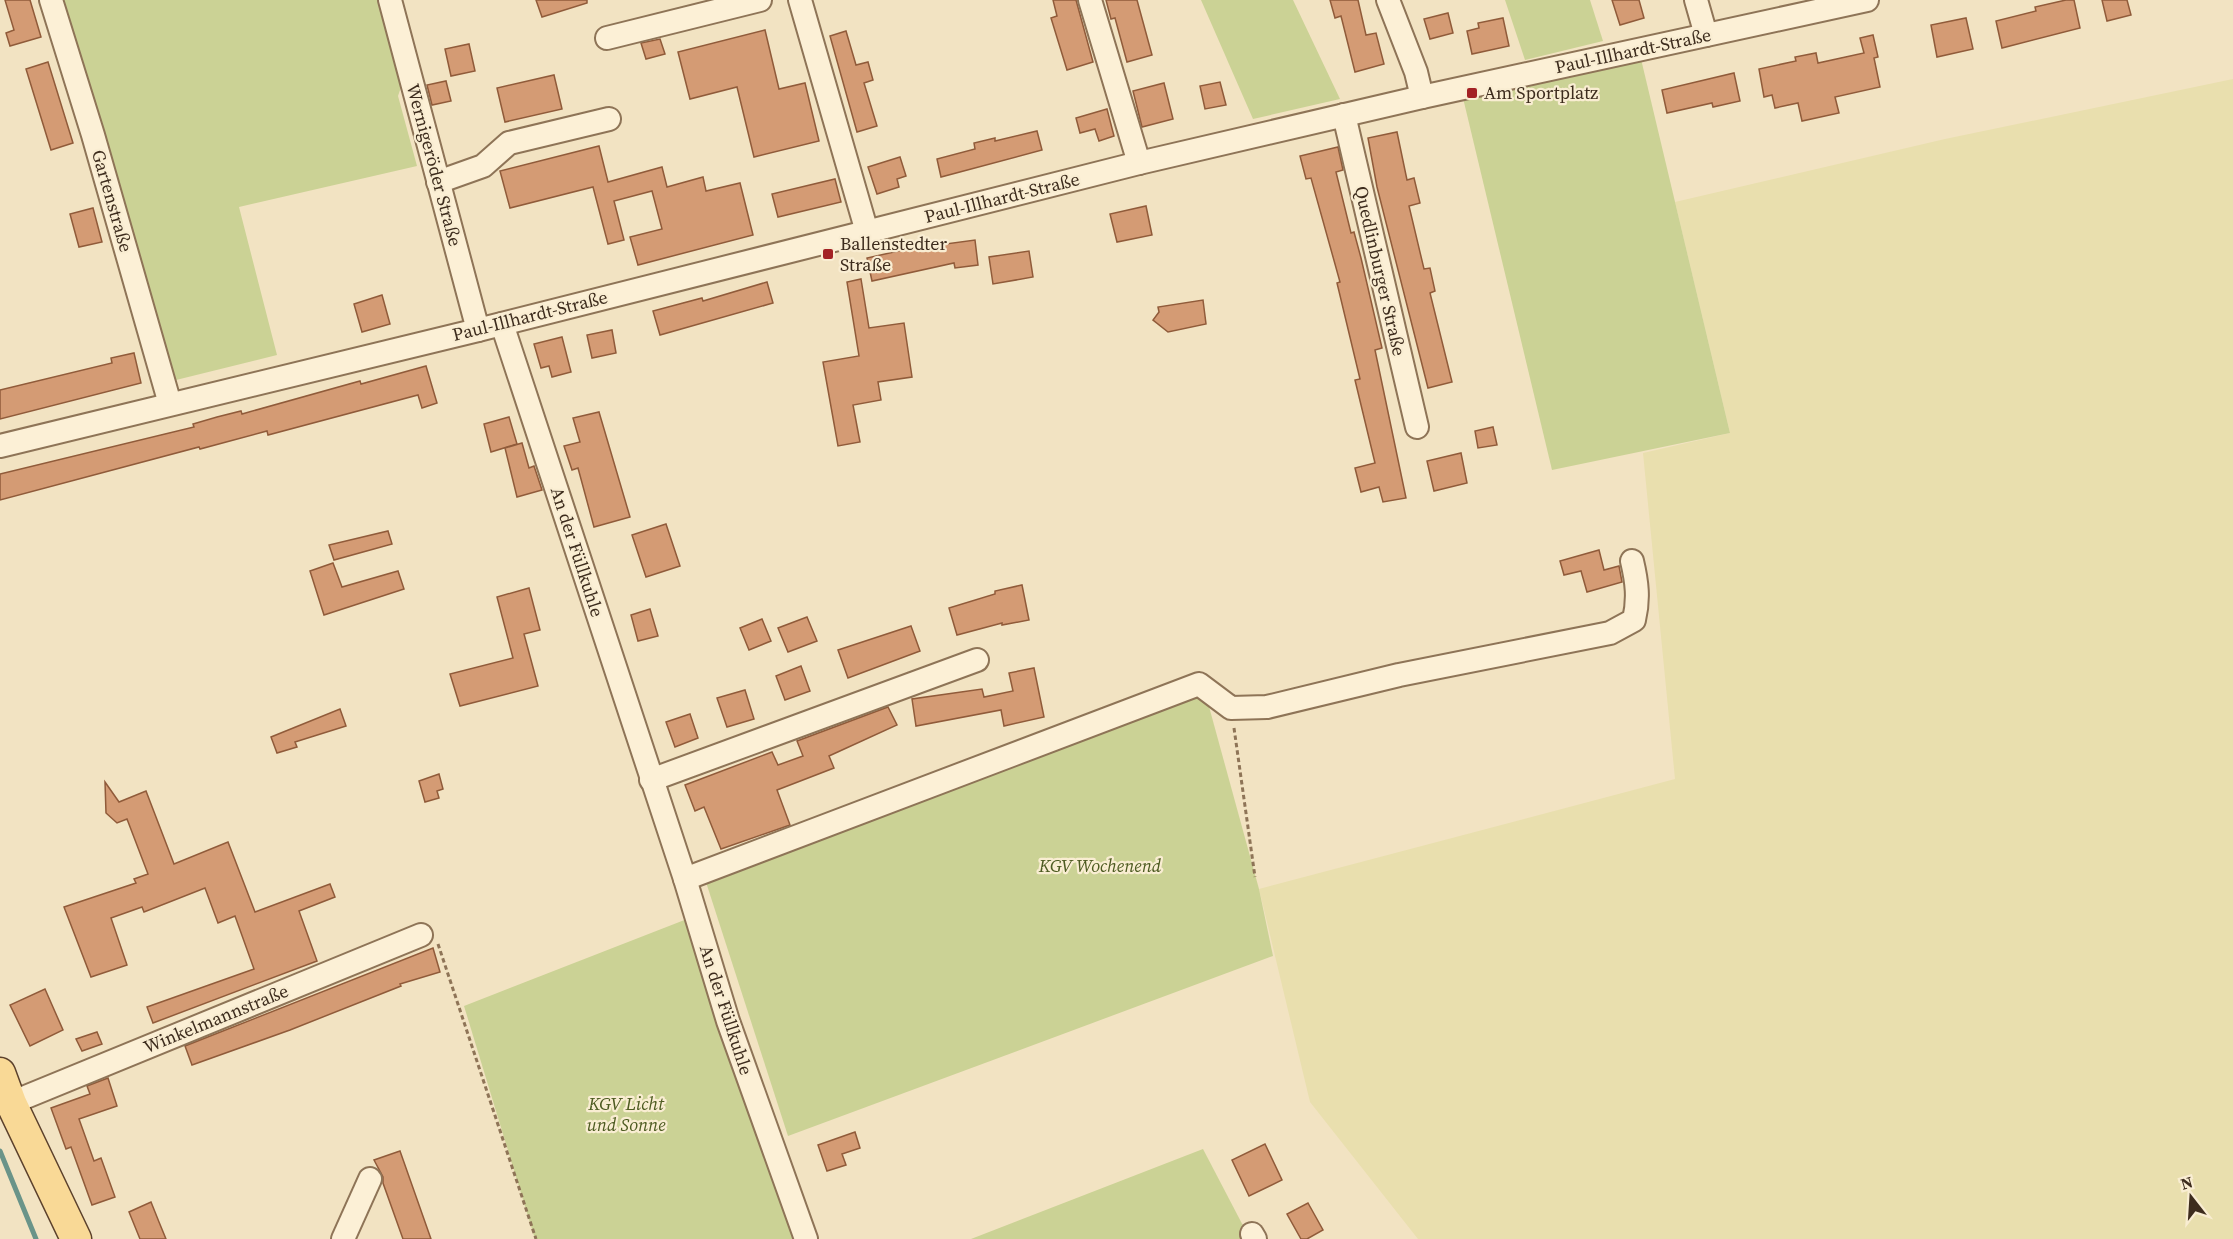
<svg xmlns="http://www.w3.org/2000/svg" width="2233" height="1239" font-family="'Source Serif 4',serif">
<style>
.farmland{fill:#e9dfae}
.green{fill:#cbd295}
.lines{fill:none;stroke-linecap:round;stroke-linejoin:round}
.stream{stroke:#6a9489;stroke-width:5}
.building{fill:#d49b74;stroke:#905b3a;stroke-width:1.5}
.minor-casing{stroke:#8e7457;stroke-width:26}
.major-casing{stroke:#5c412c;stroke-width:33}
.path{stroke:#8e7457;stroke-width:3;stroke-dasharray:4.5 3;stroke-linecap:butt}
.minor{stroke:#fcf0d6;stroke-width:22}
.major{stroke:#f9d996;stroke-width:30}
.poi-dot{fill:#a32124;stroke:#f9edd2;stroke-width:2}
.labels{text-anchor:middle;stroke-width:4.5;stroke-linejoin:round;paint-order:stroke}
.street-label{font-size:18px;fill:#3d2c1d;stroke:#f9edd2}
.poi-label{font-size:18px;fill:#3d2c1d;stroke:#f9edd2;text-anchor:start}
.park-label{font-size:18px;font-style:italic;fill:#4d5b21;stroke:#f9edd2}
</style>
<rect width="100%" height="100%" fill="#f2e3c2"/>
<polygon class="farmland" points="2233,79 2233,1239 1418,1239 1310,1102 1259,889 1675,779 1643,453 1730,433 1675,202 1945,139"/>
<g class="green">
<polygon points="63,0 379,0 402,84 398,96 417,166 239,207 277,355 176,380"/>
<polygon points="1201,0 1293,0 1340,99 1253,119"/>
<polygon points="1505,0 1590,0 1603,41 1525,60"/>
<polygon points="1641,59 1730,433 1552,470 1463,98"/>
<polygon points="1202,681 1259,889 1273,956 788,1136 704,876"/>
<polygon points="687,919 801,1239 535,1239 464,1006"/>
<polygon points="1203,1149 1250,1239 971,1239"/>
</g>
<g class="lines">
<polyline class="stream" points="0,1151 36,1239"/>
</g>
<g class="building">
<polygon points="5,0 30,0 41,37 10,46 6,33 14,30"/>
<polygon points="536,0 587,0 587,3 542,17"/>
<polygon points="1053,0 1076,0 1093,62 1067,70 1051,18 1057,16"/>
<polygon points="1106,0 1137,0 1152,55 1127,62 1115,18 1111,19"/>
<polygon points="1330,0 1358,0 1366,35 1376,33 1384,64 1355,72 1341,16 1335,18"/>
<polygon points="1612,0 1639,0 1644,18 1620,25"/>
<polygon points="2066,0 2074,0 2080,28 2002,48 1996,21 2036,11 2035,7"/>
<polygon points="2102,0 2127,0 2131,15 2107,21"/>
<polygon points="1448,13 1453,33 1430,39 1424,19"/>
<polygon points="1503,18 1509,46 1472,54 1467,31 1479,28 1478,23"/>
<polygon points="1966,18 1973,49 1937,57 1931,25"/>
<polygon points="765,30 779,89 805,83 819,141 754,157 737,87 690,99 678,52"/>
<polygon points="846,31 856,65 868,62 873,80 864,83 877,126 857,132 830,36"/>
<polygon points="1873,35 1878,57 1874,58 1880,87 1835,97 1839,113 1802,121 1798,103 1775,108 1772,95 1764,97 1759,69 1796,61 1795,57 1816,53 1818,63 1864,53 1860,38"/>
<polygon points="660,39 665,54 646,59 641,43"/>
<polygon points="469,44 475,71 451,76 445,49"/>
<polygon points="48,62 73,143 51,150 26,69"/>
<polygon points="1734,73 1740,101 1713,107 1712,103 1667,113 1662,90"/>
<polygon points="554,75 562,109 505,122 497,88"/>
<polygon points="446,81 451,101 432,105 427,85"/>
<polygon points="1220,82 1226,105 1205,109 1200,86"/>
<polygon points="1164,83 1173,119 1142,127 1133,91"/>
<polygon points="1107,109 1114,136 1099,141 1095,129 1080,133 1076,118"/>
<polygon points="1037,131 1042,150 941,177 937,159 975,149 974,143 995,138 995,141"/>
<polygon points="1397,132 1407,180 1414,178 1420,203 1409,206 1424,269 1430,268 1435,291 1430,293 1452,382 1428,388 1377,187 1368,138"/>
<polygon points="599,146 608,182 662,167 667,187 703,177 706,191 740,183 753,235 638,265 630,237 662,229 652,191 614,201 624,240 608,244 593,187 510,208 500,171"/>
<polygon points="1338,147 1343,170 1336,172 1351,233 1354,232 1361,258 1382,348 1375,350 1406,498 1383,502 1379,487 1361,492 1355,468 1375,463 1355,380 1360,379 1337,283 1340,282 1311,178 1306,179 1300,156"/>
<polygon points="900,157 906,176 897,179 899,187 877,194 868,167"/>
<polygon points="835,179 841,202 778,217 772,194"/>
<polygon points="1146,206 1152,235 1117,242 1110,214"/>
<polygon points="93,208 102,242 79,247 70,214"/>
<polygon points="975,240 978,265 955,268 954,263 872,281 867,258 930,244 931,246"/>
<polygon points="1029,251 1033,277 993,284 989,257"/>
<polygon points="861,279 869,328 904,323 912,377 878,382 881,400 853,405 860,442 838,446 823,362 859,356 847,282"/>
<polygon points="767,282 773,303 660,335 653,311 702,298 703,301"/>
<polygon points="382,295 390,324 362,332 354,304"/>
<polygon points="1203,300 1206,324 1168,332 1153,320 1159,312 1158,307"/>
<polygon points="612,330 616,353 592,358 587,335"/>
<polygon points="562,337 571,372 552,377 549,366 541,368 534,344"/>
<polygon points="134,353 141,383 0,419 0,390 112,363 111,358"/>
<polygon points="426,366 437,403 422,408 418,395 268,435 267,431 200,449 199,447 0,500 0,474 194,427 193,424 217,417 241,411 242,414 360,381 361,384"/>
<polygon points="599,412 630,517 594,527 578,468 572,470 564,446 580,442 573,418"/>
<polygon points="509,417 517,444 491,452 484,424"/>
<polygon points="1493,427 1497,445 1478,448 1475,431"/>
<polygon points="522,443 529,468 534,466 542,490 517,497 505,448"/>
<polygon points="1461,453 1467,483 1434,491 1427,461"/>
<polygon points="666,524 680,566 646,577 632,535"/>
<polygon points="388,531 392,544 334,560 329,545"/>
<polygon points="1599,550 1604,570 1619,566 1622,582 1587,592 1581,571 1564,575 1560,561"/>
<polygon points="333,563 342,587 398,571 404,589 324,615 310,571"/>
<polygon points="1022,585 1029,620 1002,625 1002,623 957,635 949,608 995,594 995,591"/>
<polygon points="529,588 540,630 524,634 538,686 460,706 450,674 513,658 497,597"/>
<polygon points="650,609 658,636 638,641 631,615"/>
<polygon points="807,617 817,641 788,652 778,628"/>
<polygon points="762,619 771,641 749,650 740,628"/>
<polygon points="911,626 920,651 848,678 838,650"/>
<polygon points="801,666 810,691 785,700 776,676"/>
<polygon points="1034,668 1044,717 1004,726 1001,710 916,726 912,699 982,689 984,697 1013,691 1009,673"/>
<polygon points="745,690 754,719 727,727 717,698"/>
<polygon points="888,707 897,725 829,756 834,768 777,790 790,825 721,849 704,807 695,811 685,785 772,752 778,765 803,756 797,741"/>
<polygon points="340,709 346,726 295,742 297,747 277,753 271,737"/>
<polygon points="690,714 698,738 675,747 666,722"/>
<polygon points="439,774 443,789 437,791 439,798 425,802 419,781"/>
<polygon points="105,782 119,802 146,791 174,864 228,842 255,912 330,884 335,897 299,911 317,961 153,1023 147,1007 254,969 235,916 218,923 205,888 144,912 142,907 111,918 127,965 91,977 64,907 136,883 134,879 148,874 127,819 117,823 106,813"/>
<polygon points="433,948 440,972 400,984 401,986 290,1030 192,1065 185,1046"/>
<polygon points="45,989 63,1030 30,1046 10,1005"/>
<polygon points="97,1032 102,1044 82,1051 76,1039"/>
<polygon points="108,1078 117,1106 79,1119 94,1161 101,1158 115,1197 92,1205 71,1147 66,1149 51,1108 90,1094 87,1086"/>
<polygon points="855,1132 860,1148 842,1154 846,1165 827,1171 818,1145"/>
<polygon points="1265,1144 1282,1180 1249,1196 1232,1160"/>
<polygon points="400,1151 431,1239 403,1239 383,1183 383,1177 374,1160"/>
<polygon points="151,1202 159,1222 166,1239 140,1239 129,1212"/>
<polygon points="1308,1203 1323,1230 1307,1239 1301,1239 1287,1214"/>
</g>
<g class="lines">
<defs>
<g id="minor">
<polyline points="51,0 93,135 170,404"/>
<polyline points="390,0 478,330"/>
<polyline points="800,0 867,232"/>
<polyline points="1090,0 1139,163"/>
<polyline points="1388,0 1416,72 1422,97"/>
<polyline points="1696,0 1706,35"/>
<polyline points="607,38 760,0"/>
<polyline points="1344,115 1417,427"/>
<polyline points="438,182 483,166 509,143 609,119"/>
<polyline points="502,324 685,879 728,1021 806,1239"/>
<polyline points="0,446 478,330 1139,163 1422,97 1867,0"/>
<polyline points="651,780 977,660"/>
<path d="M685 879 1199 684 1231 708 1267 707 1399 675 1610 633 1634 620C1639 599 1637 582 1632 561"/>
<polyline points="11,1103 421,935"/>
<polyline points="1252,1234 1255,1239"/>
<polyline points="343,1239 370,1179"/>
</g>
<polyline id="major" points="0,1073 11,1103 76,1239"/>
</defs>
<use href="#minor" class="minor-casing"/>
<use href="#major" class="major-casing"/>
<g class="path">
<polyline points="1234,728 1255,877"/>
<polyline points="438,944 536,1239"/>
</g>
<use href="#minor" class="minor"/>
<use href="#major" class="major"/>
</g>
<g class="poi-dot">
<rect x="1466" y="87" width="12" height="12" rx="3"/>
<rect x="822" y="248" width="12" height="12" rx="3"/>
</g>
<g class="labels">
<g class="street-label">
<text transform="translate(1633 51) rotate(-12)" y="6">Paul-Illhardt-Straße</text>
<text transform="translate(434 165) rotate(75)" y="6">Wernigeröder Straße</text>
<text transform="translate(1002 198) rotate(-14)" y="6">Paul-Illhardt-Straße</text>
<text transform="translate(112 201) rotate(74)" y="6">Gartenstraße</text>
<text transform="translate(1380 271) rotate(77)" y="6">Quedlinburger Straße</text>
<text transform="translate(530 316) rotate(-14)" y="6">Paul-Illhardt-Straße</text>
<text transform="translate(577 552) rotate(72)" y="6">An der Füllkuhle</text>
<text transform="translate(726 1010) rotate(72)" y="6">An der Füllkuhle</text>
<text transform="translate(216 1019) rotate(-22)" y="6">Winkelmannstraße</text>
</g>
<g class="poi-label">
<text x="1484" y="99">Am Sportplatz</text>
<text x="840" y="250">Ballenstedter<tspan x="840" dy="21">Straße</tspan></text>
</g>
<g class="park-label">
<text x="1100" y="872">KGV Wochenend</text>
<text x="626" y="1110">KGV Licht<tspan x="626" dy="21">und Sonne</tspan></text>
</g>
</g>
<g transform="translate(2191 1197) rotate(343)" stroke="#f9edd2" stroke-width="4.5" paint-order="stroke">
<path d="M0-4.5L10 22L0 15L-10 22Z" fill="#3d2c1d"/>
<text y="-9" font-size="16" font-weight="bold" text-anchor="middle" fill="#3d2c1d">N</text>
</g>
</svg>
